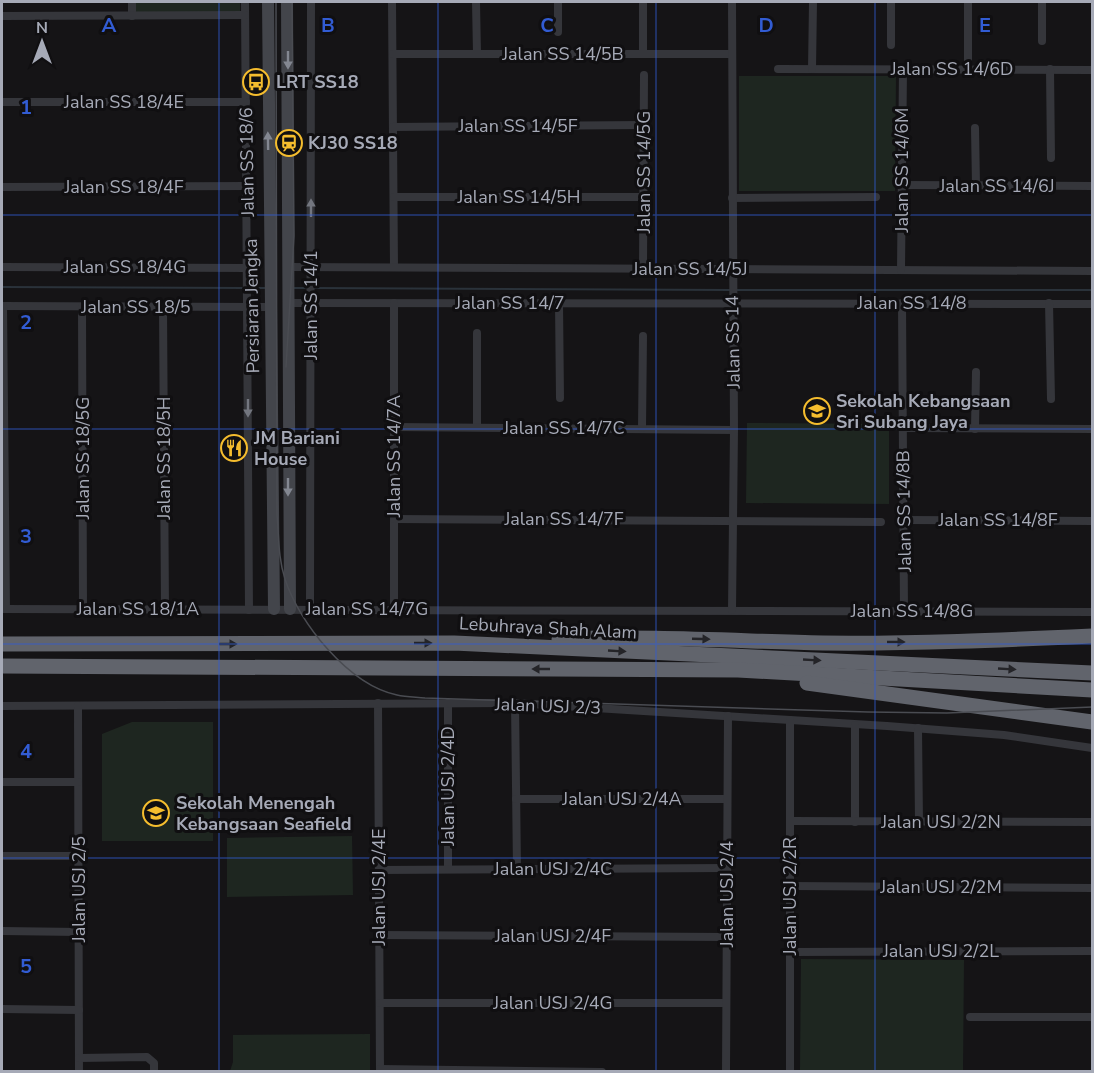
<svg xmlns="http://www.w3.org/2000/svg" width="1094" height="1073" font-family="'Nunito Sans',sans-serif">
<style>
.park{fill:#1e2620}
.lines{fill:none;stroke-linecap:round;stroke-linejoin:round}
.stream{stroke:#2a323a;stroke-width:2}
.street{stroke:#35363b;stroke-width:8}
.secondary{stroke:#43454b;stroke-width:12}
.highway{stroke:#61646c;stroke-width:15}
.tram{stroke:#4a4c52;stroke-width:1.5}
.oneway{fill:#838791}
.oneway2{fill:#73767f}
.oneway3{fill:#242428}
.grid{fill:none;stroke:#325cd3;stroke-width:1.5;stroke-opacity:0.55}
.labels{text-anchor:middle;stroke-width:6;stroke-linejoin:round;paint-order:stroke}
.street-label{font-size:18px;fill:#a6aab7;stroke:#100f11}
.poi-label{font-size:18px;font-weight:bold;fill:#a6aab7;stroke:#100f11;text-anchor:start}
.grid-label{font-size:20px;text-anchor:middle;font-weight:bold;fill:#325cd3;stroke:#100f11;stroke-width:6;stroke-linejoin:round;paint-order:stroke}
</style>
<rect width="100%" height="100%" fill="#151416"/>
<g class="park">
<polygon points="136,2 240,2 240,12 136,13"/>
<polygon points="739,76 896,76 895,191 739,191"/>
<polygon points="747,423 889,424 889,504 746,503"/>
<polygon points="132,722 213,722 213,841 102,841 102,734"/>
<polygon points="352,836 353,895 227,897 227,838"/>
<polygon points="801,959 964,960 963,1071 800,1071"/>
<polygon points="370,1034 370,1071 230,1071 233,1062 233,1035"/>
</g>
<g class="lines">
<g class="stream">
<polyline points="2,287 245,288"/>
<polyline points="250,288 266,288"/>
<polyline points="292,288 308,288"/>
<polyline points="313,288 731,290"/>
<polyline points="736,290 1092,290"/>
</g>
<g class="street">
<polyline points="132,2 132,16"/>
<polyline points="245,2 249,610"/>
<polyline points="392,2 394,267"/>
<polyline points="476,2 477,54"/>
<polyline points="558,2 558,32"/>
<polyline points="643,2 643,54"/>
<polyline points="891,2 891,45"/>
<polyline points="968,2 968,69"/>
<polyline points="1042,2 1042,41"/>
<polyline points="2,16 245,15"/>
<polyline points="393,54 732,54"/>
<polyline points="778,69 1092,70"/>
<polyline points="812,69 813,2"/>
<polyline points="1050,69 1051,158"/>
<polyline points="2,102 246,102"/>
<polyline points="393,127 644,125"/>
<polyline points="975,128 976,186"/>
<polyline points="902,185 1092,186"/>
<polyline points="2,187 247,186"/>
<polyline points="394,197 643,197"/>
<polyline points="732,198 876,197"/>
<polyline points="2,267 248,268"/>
<polyline points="288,267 1092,271"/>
<polyline points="643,269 644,75"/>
<polyline points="901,270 903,69"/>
<polyline points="288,303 1092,304"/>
<polyline points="394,303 394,609"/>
<polyline points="559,303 560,398"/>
<polyline points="902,303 904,611"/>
<polyline points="1049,303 1051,399"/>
<polyline points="2,306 270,307"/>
<polyline points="3,306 6,609"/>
<polyline points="82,307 83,609"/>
<polyline points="163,307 165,609"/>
<polyline points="477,333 477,427"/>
<polyline points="394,427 734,430"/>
<polyline points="642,428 643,336"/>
<polyline points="903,428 1092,429"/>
<polyline points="975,429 976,372"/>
<polyline points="394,519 881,522"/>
<polyline points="904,520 1092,521"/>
<polyline points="2,609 1092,612"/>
<polyline points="310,609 311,2"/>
<polyline points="732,610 734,430 732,2"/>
<polyline points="378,703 380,1072"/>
<polyline points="448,703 448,869"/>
<polyline points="515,703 517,869"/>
<polyline points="2,706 515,703 887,726 1004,735 1092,748"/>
<polyline points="78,706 79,1072"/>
<polyline points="855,725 855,822"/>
<polyline points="918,728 919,822"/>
<polyline points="2,782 78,782"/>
<polyline points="516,799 727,799"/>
<polyline points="790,821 1092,822"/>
<polyline points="2,856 79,856"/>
<polyline points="379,870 727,868"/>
<polyline points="790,886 1092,888"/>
<polyline points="2,931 79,932"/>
<polyline points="379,935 726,937"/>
<polyline points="790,952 1092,951"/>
<polyline points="380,1003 726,1003"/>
<polyline points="2,1009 79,1010"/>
<polyline points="970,1017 1092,1017"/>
<polyline points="79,1058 147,1057 154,1063 154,1072"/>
<polyline points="380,1069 602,1072"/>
<polyline points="726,1072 728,716"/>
<polyline points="790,1072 790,720"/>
</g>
<g class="secondary">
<polyline points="268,2 274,609"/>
<polyline points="287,2 290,609"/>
</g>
<g class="highway">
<path d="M559 639C647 636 735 641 823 643 913 644 1003 640 1092 636"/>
<polyline points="2,644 454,643 1092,673"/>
<polyline points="2,666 738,670 1092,690"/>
<polyline points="807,683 1092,722"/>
</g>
<g class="tram">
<path d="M276 2 277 515C279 536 278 558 285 579 299 623 349 685 397 695 406 697 415 697 425 698L868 712 947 713 1092 707"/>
<polyline points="286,367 294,236 292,2"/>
</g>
</g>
<defs><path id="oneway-solid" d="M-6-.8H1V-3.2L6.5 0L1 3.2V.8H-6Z" transform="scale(1.5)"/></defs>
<g class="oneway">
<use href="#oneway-solid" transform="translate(288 60) rotate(90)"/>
<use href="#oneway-solid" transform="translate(268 141) rotate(-91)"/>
<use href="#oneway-solid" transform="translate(288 487) rotate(90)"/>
</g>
<g class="oneway2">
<use href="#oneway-solid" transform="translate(311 208) rotate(-90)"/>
<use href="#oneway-solid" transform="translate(248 408) rotate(90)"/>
</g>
<g class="oneway3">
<use href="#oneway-solid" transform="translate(701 639) rotate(2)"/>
<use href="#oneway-solid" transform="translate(896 642)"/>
<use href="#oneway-solid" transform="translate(423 643)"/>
<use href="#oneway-solid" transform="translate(228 644)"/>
<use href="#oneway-solid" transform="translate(617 651) rotate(3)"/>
<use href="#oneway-solid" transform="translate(812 660) rotate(3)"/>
<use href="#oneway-solid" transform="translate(541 669) rotate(-180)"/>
<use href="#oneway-solid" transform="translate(1007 669) rotate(3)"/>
</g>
<path class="grid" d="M219 2V1072M438 2V1072M656 2V1072M875 2V1072M2 215H1092M2 429H1092M2 644H1092M2 858H1092"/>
<defs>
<symbol id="bus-ring" viewBox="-11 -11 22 22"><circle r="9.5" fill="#100f11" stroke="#f5bd2e" stroke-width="1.5"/><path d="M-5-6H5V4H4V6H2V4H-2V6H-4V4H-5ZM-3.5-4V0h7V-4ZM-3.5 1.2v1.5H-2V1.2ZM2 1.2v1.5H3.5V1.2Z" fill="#f5bd2e"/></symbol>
<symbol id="station-ring" viewBox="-11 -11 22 22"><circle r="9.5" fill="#100f11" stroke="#f5bd2e" stroke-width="1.5"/><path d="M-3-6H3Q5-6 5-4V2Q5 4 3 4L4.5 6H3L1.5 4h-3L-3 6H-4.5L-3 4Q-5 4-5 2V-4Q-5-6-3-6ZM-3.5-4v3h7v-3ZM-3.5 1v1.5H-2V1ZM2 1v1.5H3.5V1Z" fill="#f5bd2e"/></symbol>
<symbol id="school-ring" viewBox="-11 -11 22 22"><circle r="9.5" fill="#100f11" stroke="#f5bd2e" stroke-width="1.5"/><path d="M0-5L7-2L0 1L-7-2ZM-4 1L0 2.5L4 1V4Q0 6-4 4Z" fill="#f5bd2e"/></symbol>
<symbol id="restaurant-ring" viewBox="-11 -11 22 22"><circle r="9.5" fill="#100f11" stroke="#f5bd2e" stroke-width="1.5"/><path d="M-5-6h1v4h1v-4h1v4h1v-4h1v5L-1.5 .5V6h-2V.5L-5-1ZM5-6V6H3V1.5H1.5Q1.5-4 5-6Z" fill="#f5bd2e"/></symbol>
</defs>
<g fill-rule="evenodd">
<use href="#bus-ring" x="241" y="67" width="30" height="30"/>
<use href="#station-ring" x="274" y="128" width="30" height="30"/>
<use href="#school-ring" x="802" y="396" width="30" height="30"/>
<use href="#restaurant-ring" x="219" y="433" width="30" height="30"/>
<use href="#school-ring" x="141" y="798" width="30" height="30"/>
</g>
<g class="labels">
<g class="street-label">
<text x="563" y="60">Jalan SS 14/5B</text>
<text x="952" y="75">Jalan SS 14/6D</text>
<text x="124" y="108">Jalan SS 18/4E</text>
<text x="518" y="132">Jalan SS 14/5F</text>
<text transform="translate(247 162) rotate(-91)" y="6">Jalan SS 18/6</text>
<text transform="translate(902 170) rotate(-90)" y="6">Jalan SS 14/6M</text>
<text transform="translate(644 172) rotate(-90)" y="6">Jalan SS 14/5G</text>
<text x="997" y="192">Jalan SS 14/6J</text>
<text x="124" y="193">Jalan SS 18/4F</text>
<text x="519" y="203">Jalan SS 14/5H</text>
<text x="125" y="273">Jalan SS 18/4G</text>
<text x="690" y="275">Jalan SS 14/5J</text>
<text x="510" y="309">Jalan SS 14/7</text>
<text x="912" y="309">Jalan SS 14/8</text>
<text transform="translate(311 305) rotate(-90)" y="6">Jalan SS 14/1</text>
<text transform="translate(252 306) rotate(-91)" y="6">Persiaran Jengka</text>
<text x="136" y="313">Jalan SS 18/5</text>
<text transform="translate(733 342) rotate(-91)" y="6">Jalan SS 14</text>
<text x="564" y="434">Jalan SS 14/7C</text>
<text transform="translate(394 456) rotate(-90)" y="6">Jalan SS 14/7A</text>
<text transform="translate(83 458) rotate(-90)" y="6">Jalan SS 18/5G</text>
<text transform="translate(164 458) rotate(-90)" y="6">Jalan SS 18/5H</text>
<text transform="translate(904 511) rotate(-91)" y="6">Jalan SS 14/8B</text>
<text x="564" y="525">Jalan SS 14/7F</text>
<text x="998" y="526">Jalan SS 14/8F</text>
<text x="138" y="615">Jalan SS 18/1A</text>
<text x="367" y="615">Jalan SS 14/7G</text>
<text x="912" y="617">Jalan SS 14/8G</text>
<text transform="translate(548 628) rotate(3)" y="6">Lebuhraya Shah Alam</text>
<text transform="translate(548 706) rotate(2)" y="6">Jalan USJ 2/3</text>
<text transform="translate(448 786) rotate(-90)" y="6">Jalan USJ 2/4D</text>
<text x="622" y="805">Jalan USJ 2/4A</text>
<text x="941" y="828">Jalan USJ 2/2N</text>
<text x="553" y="875">Jalan USJ 2/4C</text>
<text transform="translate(379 887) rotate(-90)" y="6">Jalan USJ 2/4E</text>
<text x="941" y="893">Jalan USJ 2/2M</text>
<text transform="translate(79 889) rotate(-90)" y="6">Jalan USJ 2/5</text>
<text transform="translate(727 894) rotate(-90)" y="6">Jalan USJ 2/4</text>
<text transform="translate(790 896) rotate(-90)" y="6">Jalan USJ 2/2R</text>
<text x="553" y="942">Jalan USJ 2/4F</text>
<text x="941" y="957">Jalan USJ 2/2L</text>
<text x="553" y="1009">Jalan USJ 2/4G</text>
</g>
<g class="poi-label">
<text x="276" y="88">LRT SS18</text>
<text x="308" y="149">KJ30 SS18</text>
<text x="836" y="407">Sekolah Kebangsaan<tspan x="836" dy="21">Sri Subang Jaya</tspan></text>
<text x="254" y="444">JM Bariani<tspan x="254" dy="21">House</tspan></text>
<text x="176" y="809">Sekolah Menengah<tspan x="176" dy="21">Kebangsaan Seafield</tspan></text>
</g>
</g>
<g class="grid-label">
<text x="109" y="32">A</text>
<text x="328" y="32">B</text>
<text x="547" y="32">C</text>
<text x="766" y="32">D</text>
<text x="985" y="32">E</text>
<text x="26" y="114">1</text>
<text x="26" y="329">2</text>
<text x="26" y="543">3</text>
<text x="26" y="758">4</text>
<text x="26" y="973">5</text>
</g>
<rect width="1094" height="1073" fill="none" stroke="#a6aab7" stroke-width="6"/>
<g transform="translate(42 42)" stroke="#100f11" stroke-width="4.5" paint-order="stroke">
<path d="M0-4.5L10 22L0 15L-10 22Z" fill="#a6aab7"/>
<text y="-9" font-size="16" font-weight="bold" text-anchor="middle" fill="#a6aab7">N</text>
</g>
</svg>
